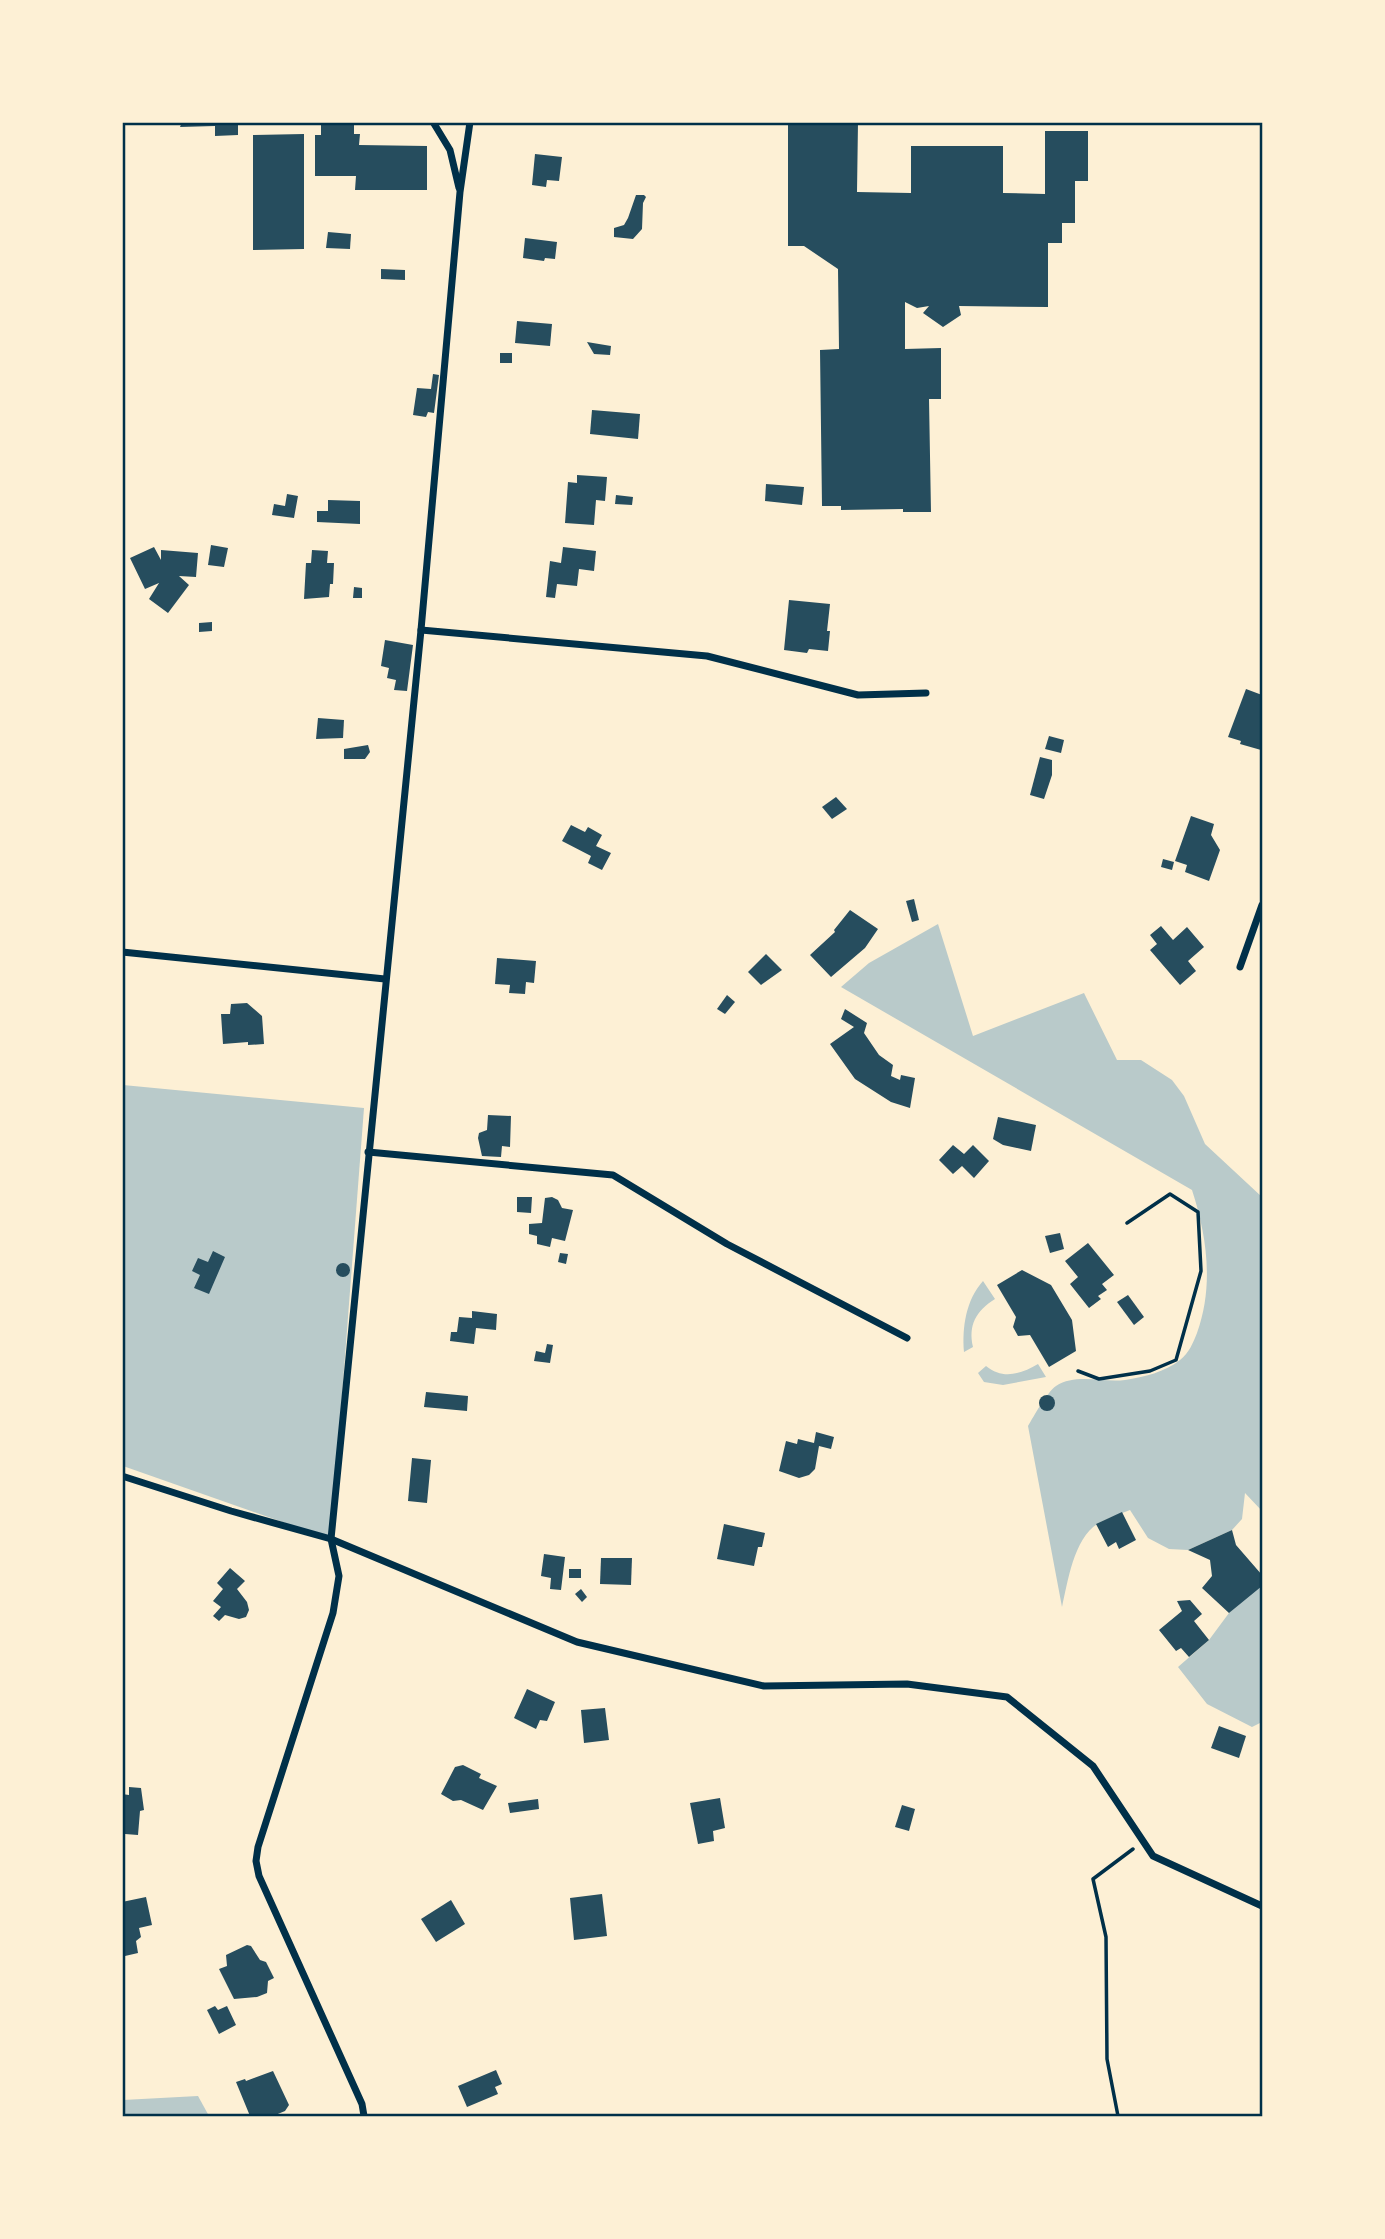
<svg xmlns="http://www.w3.org/2000/svg" width="1385" height="2239" font-family="'Nunito Sans',sans-serif">
<style>
.green{fill:#b9caca}
.building{fill:#264d5e}
.lines{fill:none;stroke-linecap:round;stroke-linejoin:round}
.path{stroke:#003049;stroke-width:3.5}
.minor{stroke:#003049;stroke-width:7}
.neatline{fill:none;stroke:#003049;stroke-width:2.5}
</style>
<rect width="100%" height="100%" fill="#fdf0d5"/>
<g class="green">
<path d="M938 924 973 1036 1084 993 1117 1060H1141L1172 1080 1184 1096 1205 1144 1262 1197V1511L1245 1493 1242 1519 1232 1530 1188 1550 1169 1549 1148 1538 1130 1510C1120 1514 1108 1518 1099 1523 1074 1537 1068 1581 1062 1607L1028 1426C1034 1416 1047 1392 1056 1386 1076 1373 1103 1383 1125 1380 1144 1377 1165 1372 1180 1360 1189 1353 1193 1343 1197 1333 1214 1286 1207 1236 1192 1190L841 987 869 963Z"/>
<polygon points="123,1085 364,1108 331,1539 123,1466"/>
<path d="M983 1281 995 1299C976 1311 968 1325 973 1347L964 1352C962 1327 966 1300 983 1281Z"/>
<path d="M1038 1364 1046 1377 1003 1385 984 1382 978 1373 986 1366C1003 1380 1021 1374 1038 1364Z"/>
<polygon points="1262,1583 1262,1722 1252,1727 1207,1704 1178,1667 1209,1640 1229,1613"/>
<polygon points="198,2096 209,2116 123,2116 123,2100"/>
</g>
<g class="building">
<polygon points="182,122 238,122 238,135 215,136 215,126 180,127"/>
<polygon points="321,122 354,122 354,134 360,134 359,145 427,146 427,190 355,190 356,176 315,176 315,135 321,135"/>
<polygon points="788,122 858,122 857,192 911,193 911,146 1003,146 1003,193 1045,194 1045,131 1088,131 1088,181 1075,181 1075,223 1062,223 1062,243 1048,243 1048,307 959,306 961,315 943,327 923,313 929,306 917,308 905,302 905,349 941,348 941,399 929,399 931,512 903,512 903,509 841,510 841,506 822,506 820,350 839,349 838,269 804,246 788,246"/>
<polygon points="304,134 304,249 253,250 253,135"/>
<polygon points="535,154 562,157 559,181 547,180 546,187 532,185"/>
<polygon points="636,195 644,195 646,197 643,203 642,229 633,239 614,237 614,228 624,225 628,218"/>
<polygon points="328,232 351,234 350,249 326,248"/>
<polygon points="525,238 557,242 555,259 545,258 544,261 523,258"/>
<polygon points="381,269 405,270 405,280 381,279"/>
<polygon points="517,321 552,324 550,346 515,343"/>
<polygon points="587,342 611,346 610,355 594,354"/>
<rect x="500" y="353" width="12" height="10"/>
<polygon points="433,374 439,375 434,413 428,412 426,417 413,415 417,388 431,389"/>
<polygon points="592,410 640,414 638,439 590,434"/>
<polygon points="577,475 607,477 605,501 596,500 594,525 565,523 568,482 577,483"/>
<polygon points="766,484 804,487 802,505 765,501"/>
<polygon points="287,494 298,496 294,518 272,515 274,504 285,506"/>
<polygon points="616,495 633,497 632,505 615,504"/>
<polygon points="328,500 360,501 360,524 317,522 317,511 328,511"/>
<polygon points="211,545 228,548 224,567 208,565"/>
<polygon points="154,547 161,560 161,550 198,553 196,577 179,576 189,585 168,613 149,599 159,583 145,589 130,558"/>
<polygon points="563,547 596,551 594,571 579,569 577,586 557,584 555,598 546,597 550,561 561,563"/>
<polygon points="312,550 328,551 327,563 334,563 333,584 330,584 329,597 304,599 306,563 311,563"/>
<polygon points="354,587 362,588 362,598 353,598"/>
<polygon points="789,600 830,604 827,631 830,631 828,651 809,649 807,653 784,650"/>
<polygon points="212,622 212,631 199,632 199,623"/>
<polygon points="385,640 413,645 407,691 394,690 396,680 387,678 389,668 381,666"/>
<polygon points="1246,689 1262,695 1261,750 1240,744 1241,741 1228,737"/>
<polygon points="318,718 344,720 343,738 316,739"/>
<polygon points="1049,736 1064,740 1061,753 1045,749"/>
<polygon points="368,745 370,752 365,759 344,759 344,749"/>
<polygon points="1040,757 1052,760 1052,775 1044,799 1030,795"/>
<polygon points="836,797 847,809 832,819 822,807"/>
<polygon points="1191,816 1214,824 1211,835 1220,850 1209,881 1185,872 1187,865 1175,861"/>
<polygon points="571,825 585,832 588,827 602,835 596,846 611,853 602,870 588,863 591,856 562,841"/>
<polygon points="1163,859 1174,862 1172,870 1161,867"/>
<polygon points="914,899 919,920 912,922 906,901"/>
<polygon points="850,910 878,929 865,948 831,977 810,955 835,932 834,930"/>
<polygon points="1161,926 1173,940 1187,927 1204,947 1188,961 1196,971 1180,985 1150,950 1157,944 1150,935"/>
<polygon points="766,954 782,970 761,985 748,972"/>
<polygon points="497,958 536,961 534,983 526,982 525,994 509,993 510,985 495,984"/>
<polygon points="727,995 735,1002 725,1014 717,1009"/>
<polygon points="247,1003 262,1016 264,1044 248,1045 248,1042 223,1044 221,1014 230,1014 231,1004"/>
<polygon points="845,1009 867,1023 864,1033 879,1055 893,1065 891,1076 900,1080 901,1075 915,1078 910,1108 891,1102 855,1079 830,1044 854,1027 841,1019"/>
<polygon points="488,1115 511,1116 510,1147 502,1146 501,1157 482,1156 478,1138 479,1133 487,1130"/>
<polygon points="998,1117 1036,1125 1031,1151 1003,1145 993,1139"/>
<polygon points="953,1145 964,1154 973,1145 989,1161 974,1178 962,1166 953,1174 939,1160"/>
<polygon points="517,1197 532,1197 531,1213 517,1212"/>
<polygon points="552,1197 558,1200 562,1208 573,1210 565,1241 552,1238 550,1247 537,1244 537,1236 529,1234 529,1224 542,1223 545,1198"/>
<polygon points="1060,1233 1064,1249 1050,1253 1045,1236"/>
<polygon points="1088,1243 1114,1275 1102,1284 1107,1290 1098,1296 1101,1299 1089,1308 1070,1284 1078,1277 1065,1261"/>
<polygon points="213,1251 225,1257 209,1294 194,1288 200,1275 192,1271 198,1258 208,1262"/>
<polygon points="560,1253 568,1254 566,1264 558,1262"/>
<circle cx="343" cy="1270" r="7"/>
<polygon points="1022,1270 1051,1285 1072,1320 1076,1351 1049,1367 1030,1335 1018,1336 1013,1327 1016,1317 997,1285"/>
<polygon points="1128,1295 1144,1317 1134,1325 1117,1302"/>
<polygon points="472,1311 497,1314 496,1330 476,1328 474,1344 450,1341 451,1332 457,1332 459,1317 472,1318"/>
<polygon points="547,1344 553,1345 550,1363 534,1361 536,1351 545,1353"/>
<polygon points="426,1392 468,1396 467,1411 424,1407"/>
<circle cx="1047" cy="1403" r="8"/>
<polygon points="816,1432 834,1437 831,1449 819,1446 815,1469 809,1475 799,1478 779,1471 786,1441 797,1444 798,1439 814,1443"/>
<polygon points="412,1458 431,1460 427,1503 408,1501"/>
<polygon points="1122,1512 1136,1540 1119,1549 1116,1542 1108,1547 1096,1524"/>
<polygon points="724,1524 765,1533 762,1547 758,1547 754,1566 717,1559"/>
<polygon points="1232,1530 1236,1545 1262,1575 1262,1586 1229,1613 1202,1588 1212,1576 1210,1560 1188,1550"/>
<polygon points="544,1554 565,1557 561,1590 550,1589 551,1578 541,1576"/>
<polygon points="601,1558 632,1558 631,1585 600,1584"/>
<polygon points="230,1568 245,1581 237,1589 247,1602 249,1610 246,1617 239,1619 225,1615 219,1621 213,1616 221,1607 213,1601 223,1589 217,1583"/>
<rect x="569" y="1569" width="12" height="9"/>
<polygon points="581,1589 587,1597 582,1602 575,1594"/>
<polygon points="1190,1600 1202,1614 1194,1621 1209,1640 1189,1657 1181,1648 1176,1651 1159,1630 1182,1611 1177,1601"/>
<polygon points="527,1689 555,1702 547,1721 540,1720 536,1729 514,1718"/>
<polygon points="605,1708 609,1740 584,1743 581,1710"/>
<polygon points="1219,1726 1246,1736 1239,1758 1211,1748"/>
<polygon points="463,1765 481,1774 479,1778 497,1786 483,1810 461,1800 453,1801 441,1794 455,1767"/>
<polygon points="129,1787 141,1788 144,1810 140,1811 138,1835 125,1834 125,1830 122,1829 122,1794 129,1795"/>
<polygon points="720,1798 725,1828 713,1831 714,1841 698,1844 690,1803"/>
<polygon points="538,1799 539,1809 510,1813 508,1803"/>
<polygon points="902,1805 915,1809 909,1831 895,1827"/>
<polygon points="602,1894 607,1936 574,1940 570,1898"/>
<polygon points="146,1897 152,1925 139,1928 141,1937 136,1941 138,1953 125,1956 122,1953 122,1902"/>
<polygon points="451,1900 465,1924 436,1942 421,1919"/>
<polygon points="247,1945 251,1946 260,1960 266,1962 274,1978 268,1981 267,1993 257,1997 234,1999 219,1969 227,1966 226,1955"/>
<polygon points="215,2006 218,2010 227,2006 236,2025 219,2034 207,2010"/>
<polygon points="496,2070 502,2084 495,2087 498,2094 467,2107 458,2086"/>
<polygon points="273,2071 289,2105 285,2111 273,2116 250,2116 236,2082 245,2079 246,2081"/>
</g>
<g class="lines">
<g class="path">
<polyline points="1078,1371 1099,1379 1150,1371 1176,1360 1201,1271 1198,1212 1170,1194 1127,1223"/>
<polyline points="1118,2116 1107,2059 1106,1937 1093,1879 1133,1849"/>
</g>
<g class="minor">
<polyline points="433,122 450,150 459,188"/>
<polyline points="421,630 707,656 858,695 926,693"/>
<polyline points="122,952 385,979"/>
<polyline points="1240,967 1262,905"/>
<polyline points="368,1152 613,1175 727,1244 907,1338"/>
<polyline points="122,1476 231,1511 331,1539 577,1642 764,1686 907,1684 1007,1697 1093,1766 1153,1856 1262,1906"/>
<polyline points="364,2116 362,2104 259,1876 256,1861 258,1847 333,1613 339,1576 331,1539 421,630 460,192 470,122"/>
</g>
</g>
<rect width="1385" height="2239" fill="none" stroke="#fdf0d5" stroke-width="248"/>
<rect x="124" y="124" width="1137" height="1991" class="neatline"/>
</svg>
